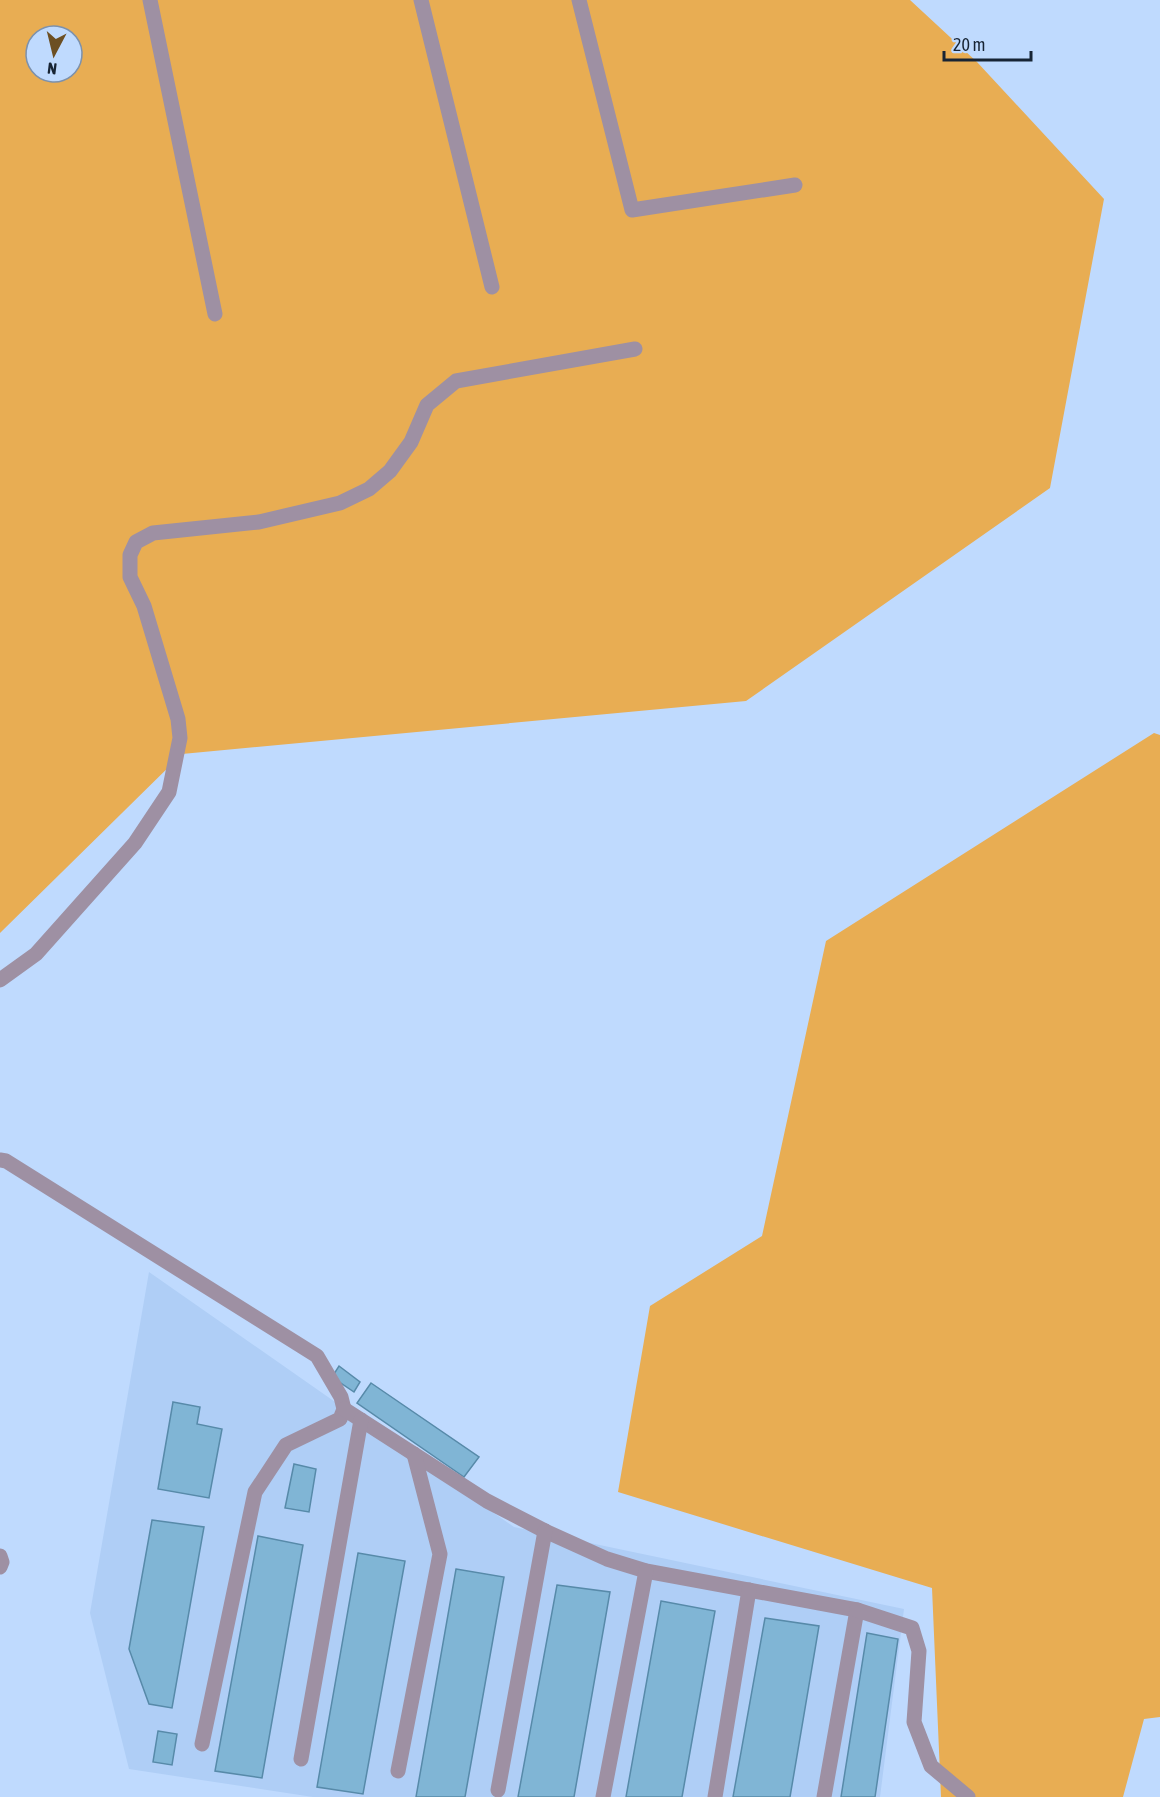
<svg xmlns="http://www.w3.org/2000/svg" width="1160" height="1797" font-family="'Asap Condensed',sans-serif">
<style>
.built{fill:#afcef6}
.green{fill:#e8ad53;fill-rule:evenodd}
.building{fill:#80b5d5;stroke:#578aa9;stroke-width:1.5}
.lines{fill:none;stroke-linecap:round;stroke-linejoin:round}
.minor{stroke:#9e90a3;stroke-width:15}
</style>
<rect width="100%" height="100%" fill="#bfdafe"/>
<polygon class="built" points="149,1272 514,1527 904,1609 880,1797 313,1797 129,1769 90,1613"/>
<g class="green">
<path d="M0 0H910L977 62 1104 199 1050 488 746 701 182 754 0 933ZM36 36H72V72H36Z"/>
<polygon points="1154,733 1160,735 1160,1717 1144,1719 1123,1797 941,1797 932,1588 618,1492 650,1306 762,1236 826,941"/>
</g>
<g class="building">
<polygon points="339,1366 360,1382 354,1392 332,1377"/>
<polygon points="371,1383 479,1457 464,1477 357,1403"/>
<polygon points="173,1402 200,1407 197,1424 222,1429 209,1498 158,1489"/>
<polygon points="294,1464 316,1469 309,1512 285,1508"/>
<polygon points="152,1520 204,1527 172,1708 149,1704 129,1649"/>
<polygon points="258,1536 303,1545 262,1778 215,1771"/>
<polygon points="358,1553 405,1561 363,1794 317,1787"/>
<polygon points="456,1569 504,1577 465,1797 416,1797"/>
<polygon points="557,1585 610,1592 574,1797 518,1797"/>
<polygon points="661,1601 715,1611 682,1797 626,1797"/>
<polygon points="765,1618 819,1626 790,1797 733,1797"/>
<polygon points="867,1633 898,1639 875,1797 841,1797"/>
<polygon points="158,1731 177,1734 172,1765 153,1762"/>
</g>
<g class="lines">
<g class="minor">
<polyline points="150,0 215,314"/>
<polyline points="421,0 492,287"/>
<polyline points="579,0 632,210 795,185"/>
<polyline points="0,980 36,954 135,843 169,792 180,738 178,719 144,606 130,577 130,555 136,542 153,533 259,522 340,503 369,489 390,471 411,442 427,405 456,381 635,349"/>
<polyline points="0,1160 6,1161 317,1356 341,1397 344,1409 340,1419 286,1445 255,1492 202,1744"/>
<polyline points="344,1409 487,1501 545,1531 607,1559 646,1571 857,1610 824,1797"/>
<polyline points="0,1556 2,1562 0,1567"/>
<polyline points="857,1610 912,1628 919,1651 914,1722 931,1766 968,1797"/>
<polyline points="301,1759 361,1420"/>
<polyline points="398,1771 440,1554 414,1454"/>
<polyline points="498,1790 545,1531"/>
<polyline points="603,1797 646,1571"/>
<polyline points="715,1797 749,1590"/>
</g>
</g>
<g transform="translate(54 54) rotate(187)"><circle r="28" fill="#bfdafe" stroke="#7c91ad" stroke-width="1.5"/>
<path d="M0-4.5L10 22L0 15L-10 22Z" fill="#6c4f23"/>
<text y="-9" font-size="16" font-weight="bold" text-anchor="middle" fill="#172434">N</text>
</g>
<path d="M944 51v9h87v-9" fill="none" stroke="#172434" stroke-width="3"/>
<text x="953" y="51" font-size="18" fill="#172434" stroke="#bfdafe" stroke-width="4.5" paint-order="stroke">20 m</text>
</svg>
